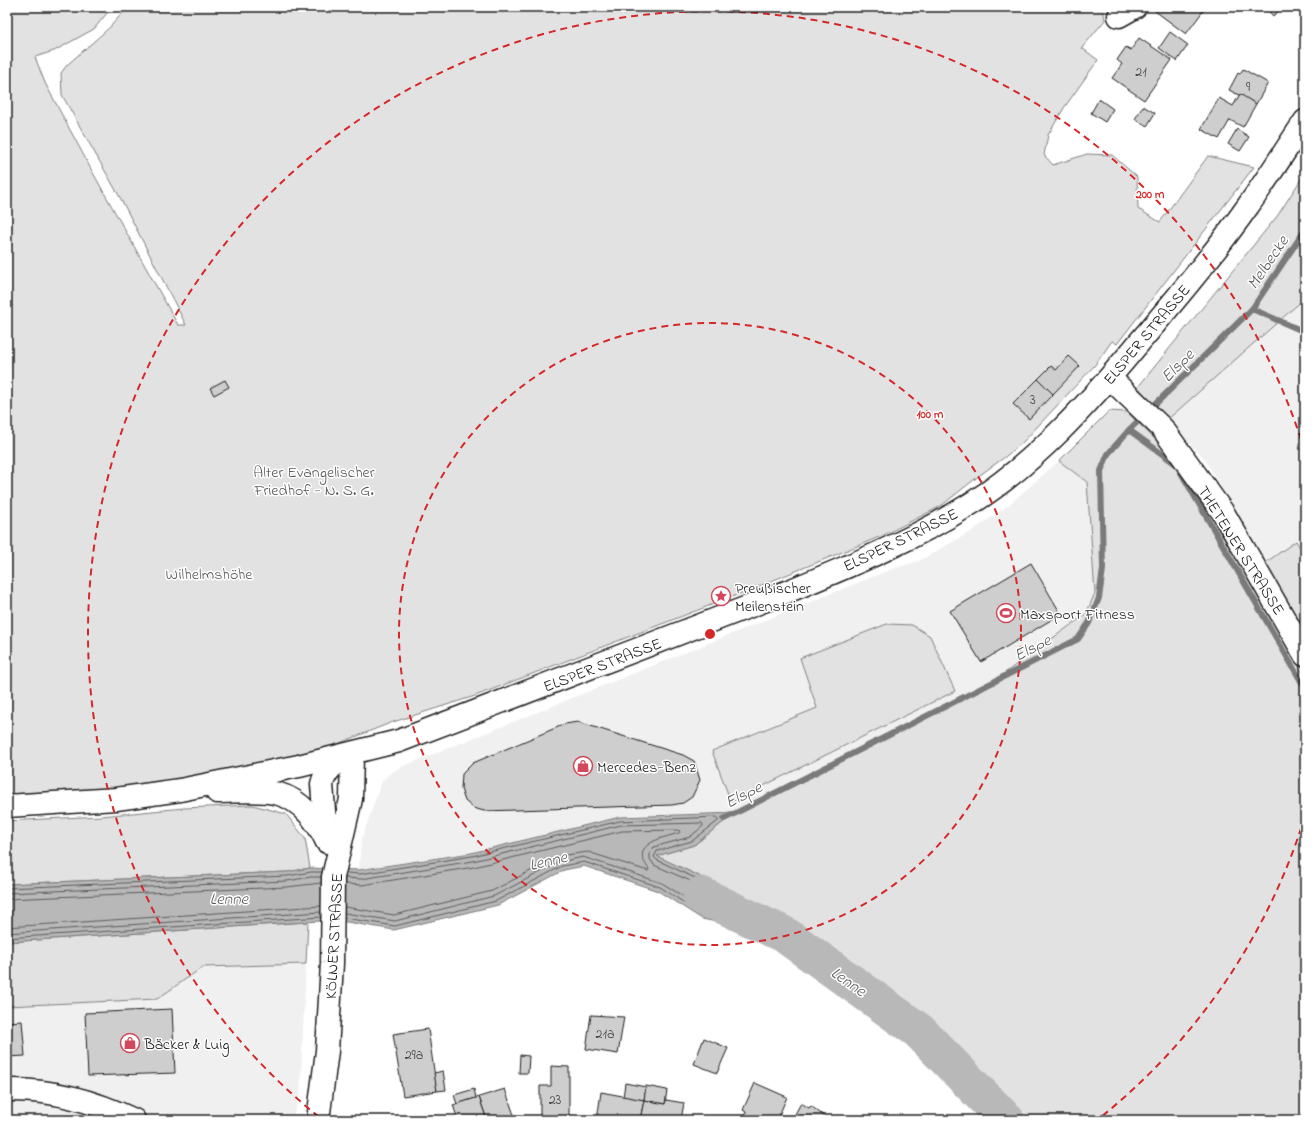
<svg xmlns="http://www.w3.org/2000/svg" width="1312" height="1127" font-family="'Indie Flower',sans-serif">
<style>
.built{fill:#f0f0f0}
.green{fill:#e2e2e2;stroke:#7f7f7f}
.water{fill:#b8b8b8;stroke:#7a7a7a}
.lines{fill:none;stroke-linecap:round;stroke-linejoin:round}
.shore{stroke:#5a5a5a;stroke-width:1}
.stream{stroke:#7a7a7a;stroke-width:6}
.river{stroke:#b8b8b8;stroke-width:37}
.building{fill:#cecece;stroke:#1c1c1c}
.minor-casing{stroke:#1c1c1c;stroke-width:25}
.major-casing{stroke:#1c1c1c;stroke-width:25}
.minor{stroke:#fff;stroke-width:22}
.major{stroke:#fff;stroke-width:22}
.ring{fill:none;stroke:#d62828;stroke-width:2;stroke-dasharray:7 5}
.labels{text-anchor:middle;stroke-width:3;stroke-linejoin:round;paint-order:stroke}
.number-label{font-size:14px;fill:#484848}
.street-label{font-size:16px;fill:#1c1c1c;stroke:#fff}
.park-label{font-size:16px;fill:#575757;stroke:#fff}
.poi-label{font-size:16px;fill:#1c1c1c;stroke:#fff;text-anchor:start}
.water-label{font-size:17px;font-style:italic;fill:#5a5a5a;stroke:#fff}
.centre{fill:#d62828;stroke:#fff;stroke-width:2}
.ring-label{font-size:12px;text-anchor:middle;font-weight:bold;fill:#d62828;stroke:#fff;stroke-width:3;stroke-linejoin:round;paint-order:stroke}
</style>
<rect width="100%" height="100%" fill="#fff"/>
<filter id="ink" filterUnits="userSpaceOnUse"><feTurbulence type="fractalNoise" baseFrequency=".025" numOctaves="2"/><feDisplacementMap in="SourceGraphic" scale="8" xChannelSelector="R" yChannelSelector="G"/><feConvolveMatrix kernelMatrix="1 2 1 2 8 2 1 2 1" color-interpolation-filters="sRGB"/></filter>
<g filter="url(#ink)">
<g class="built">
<polygon points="1305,298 1305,556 1296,541 1265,563 1204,458 1167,420"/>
<polygon points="1059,461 1087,482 1095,593 1086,614 999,677 874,745 735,813 620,817 479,851 359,870 361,841 379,789 382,781 389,774 399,768 892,569 919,561 972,531 1005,508"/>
<polygon points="306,964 300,1095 292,1120 7,1120 7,1006 157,999 203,967"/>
</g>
<g class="green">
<polygon points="7,7 112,7 94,29 54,51 35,57 45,83 92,171 178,325 186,325 122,201 62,95 61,73 67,65 109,28 128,7 1103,7 1105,20 1082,48 1098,60 1064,108 1048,135 1044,155 1053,165 1087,154 1112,155 1137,177 1138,209 1160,222 1208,156 1254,167 1117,344 1112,341 1095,365 1023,442 1005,457 980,475 941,506 884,535 737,595 475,696 393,722 289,763 196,781 7,798"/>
<polygon points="1305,173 1305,298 1167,420 1138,387 1278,215"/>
<polygon points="1109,411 1127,412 1162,446 1219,531 1236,557 1305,677 1305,1120 1002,1120 955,1070 765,932 699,876 656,856 694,845 735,813 874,745 999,677 1086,614 1095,593 1087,482 1059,461"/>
<polygon points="1296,541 1305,556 1305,631 1265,563"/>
<polygon points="887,624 912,625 930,636 955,691 731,802 712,751 817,708 800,658"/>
<polygon points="253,805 286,814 305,838 310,868 287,872 7,884 7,821 101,816 184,808"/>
<polygon points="308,922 306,964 203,967 157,999 7,1006 7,942"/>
</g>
<polygon class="water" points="735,813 694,845 657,856 699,876 765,932 702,919 658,891 584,866 564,870 498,905 394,930 335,920 7,942 7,884 287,872 310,868 359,870 471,853 620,817"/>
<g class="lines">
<g class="shore">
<polyline points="7,888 287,876 311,872 322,872"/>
<polyline points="7,893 287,881 311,877 321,877"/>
<polyline points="7,899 287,887 321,883"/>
<path d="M345 907 394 915 492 891 559 856 588 852 648 871 649 869C628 844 662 838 679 833L680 831 678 830 622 831 474 867 362 885 345 884"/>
<polyline points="345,913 395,921 494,896 560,862 583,857 662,883 705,910 725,914 727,912 695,883 654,865 650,859 650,852 654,847 690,837 703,826 702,823 621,825 473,861 361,879 345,878"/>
<polyline points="345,918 395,926 496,901 562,866 584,862 660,887 703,915 743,923 745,921 697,879 657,860 654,857 657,851 692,841 718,821 717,817 620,821 472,856 360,874 346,873"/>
<polyline points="7,927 321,906"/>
<polyline points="7,933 321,912"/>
<polyline points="7,938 321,917"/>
</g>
<g class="stream">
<polyline points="1252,309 1305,230"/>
<polyline points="1129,430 1176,464 1305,688"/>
<polyline points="724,819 1078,639 1089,623 1099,598 1103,569 1101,471 1108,454 1129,430 1252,309 1305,332"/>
</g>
<polyline class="river" points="701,895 785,935 919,1031 1006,1120"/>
</g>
<g class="building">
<polygon points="1158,7 1206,7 1186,34 1155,11"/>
<polygon points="1265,7 1283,7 1273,16"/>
<polygon points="1170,32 1188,45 1177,61 1159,48"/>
<polygon points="1139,38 1172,60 1144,100 1112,78 1122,64 1117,60 1126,47 1131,50"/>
<polygon points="1243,69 1268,83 1256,104 1229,90 1238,73 1240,74"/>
<polygon points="1240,94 1256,104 1243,127 1230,120 1219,139 1201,129 1219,98 1233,106"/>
<polygon points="1099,99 1113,109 1105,122 1091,113"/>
<polygon points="1143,106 1155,113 1147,126 1135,119"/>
<polygon points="1237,129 1249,137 1240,151 1228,144"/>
<polygon points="1069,356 1080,366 1053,394 1038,379 1051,366 1056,370"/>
<polygon points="1038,379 1053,394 1029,419 1013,404"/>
<polygon points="225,380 229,387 214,395 210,388"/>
<polygon points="1031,563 1061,614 981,662 950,611"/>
<polygon points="578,722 683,755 694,761 700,780 692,797 683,803 672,805 484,811 473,808 465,801 461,789 462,774 473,763 565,724"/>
<polygon points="172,1009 175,1073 88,1076 85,1013"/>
<polygon points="591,1015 624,1017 618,1054 586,1049"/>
<polygon points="22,1021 25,1056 7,1057 7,1022"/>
<polygon points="428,1029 437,1091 403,1096 393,1034"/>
<polygon points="704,1038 728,1048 717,1073 694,1064"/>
<polygon points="520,1055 529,1056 528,1073 519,1073"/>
<polygon points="551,1066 569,1067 569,1120 540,1120 540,1086 551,1086"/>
<polygon points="443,1071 446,1090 437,1091 434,1073"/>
<polygon points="625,1083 646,1087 644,1100 623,1097"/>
<polygon points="755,1083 787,1097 777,1120 743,1120 746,1112 743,1110"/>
<polygon points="646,1086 667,1090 665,1104 644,1100"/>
<polygon points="474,1089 476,1098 457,1104 454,1095"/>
<polygon points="505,1089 515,1118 507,1120 487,1120 479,1097"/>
<polygon points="601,1092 644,1100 640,1120 597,1120"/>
<polygon points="479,1097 487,1120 458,1120 453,1105"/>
<polygon points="644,1100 665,1104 666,1100 684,1103 681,1120 640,1120"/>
<polygon points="801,1103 809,1108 811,1106 829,1120 799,1120 794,1116"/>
</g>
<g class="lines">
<defs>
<g id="minor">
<polyline points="1119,16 1135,7"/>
<polyline points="1110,378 1163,429 1224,514 1305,655"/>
<path d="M7 1090C52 1089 94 1101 134 1120"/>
</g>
<g id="major">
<path d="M217 792C236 792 260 789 279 794 301 800 318 822 327 842"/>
<path d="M7 806 116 799 180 790 299 766 399 741 779 595C845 568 912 541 972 503 1036 462 1089 403 1137 345 1175 300 1214 254 1248 206 1268 178 1286 149 1305 121"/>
<path d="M326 838 322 784C325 771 334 764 346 757"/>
<polyline points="318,1120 327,1051 332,963 333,877 351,799 352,754"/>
</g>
</defs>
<use href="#minor" class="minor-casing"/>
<use href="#major" class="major-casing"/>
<use href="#minor" class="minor"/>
<use href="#major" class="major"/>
</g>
</g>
<g class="ring">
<circle cx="710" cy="634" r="311"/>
<path d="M1305 816A622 622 0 0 1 1101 1117M319 1117A622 622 0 1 1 1305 452"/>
</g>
<defs>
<symbol id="sight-ring" viewBox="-11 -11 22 22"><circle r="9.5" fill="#fff" stroke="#d1495b" stroke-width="1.5"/><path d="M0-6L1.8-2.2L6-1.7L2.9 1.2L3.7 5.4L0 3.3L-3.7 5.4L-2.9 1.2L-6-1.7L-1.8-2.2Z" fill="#d1495b"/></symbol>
<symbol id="stadium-ring" viewBox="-11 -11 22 22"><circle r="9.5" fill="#fff" stroke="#d1495b" stroke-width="1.5"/><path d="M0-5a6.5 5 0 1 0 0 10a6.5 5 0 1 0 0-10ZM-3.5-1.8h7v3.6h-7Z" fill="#d1495b"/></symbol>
<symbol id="shop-ring" viewBox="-11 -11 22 22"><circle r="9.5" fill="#fff" stroke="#d1495b" stroke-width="1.5"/><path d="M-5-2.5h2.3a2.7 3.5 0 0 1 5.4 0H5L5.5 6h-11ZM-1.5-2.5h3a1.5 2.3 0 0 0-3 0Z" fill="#d1495b"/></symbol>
</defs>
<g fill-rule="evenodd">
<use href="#sight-ring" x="710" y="585" width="22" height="22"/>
<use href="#stadium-ring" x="995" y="602" width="22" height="22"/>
<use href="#shop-ring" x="572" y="755" width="22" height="22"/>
<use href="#shop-ring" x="119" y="1032" width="22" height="22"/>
</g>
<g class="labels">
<g class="number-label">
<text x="1141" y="76">21</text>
<text x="1248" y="91">9</text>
<text x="1033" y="404">3</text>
<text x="605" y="1038">21a</text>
<text x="414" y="1059">29a</text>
<text x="555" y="1104">23</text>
</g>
<g class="street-label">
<text transform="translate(1146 334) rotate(-50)" y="6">ELSPER STRASSE</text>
<text transform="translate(900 539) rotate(-26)" y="6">ELSPER STRASSE</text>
<text transform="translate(1242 550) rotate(58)" y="6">THETENER STRASSE</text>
<text transform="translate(602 664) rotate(-21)" y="6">ELSPER STRASSE</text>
<text transform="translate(333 936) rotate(-87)" y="6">KÖLNER STRASSE</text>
</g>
<g class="park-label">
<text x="314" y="477">Alter Evangelischer<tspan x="314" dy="18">Friedhof - N. S. G.</tspan></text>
<text x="209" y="579">Wilhelmshöhe</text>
</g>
<g class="poi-label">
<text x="735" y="593">Preußischer<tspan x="735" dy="18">Meilenstein</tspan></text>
<text x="1020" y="619">Maxsport Fitness</text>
<text x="597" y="772">Mercedes-Benz</text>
<text x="144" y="1049">Bäcker &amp; Luig</text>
</g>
<g class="water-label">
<text transform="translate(1267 262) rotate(-56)" y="6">Melbecke</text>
<text transform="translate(1177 365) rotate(-45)" y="6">Elspe</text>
<text transform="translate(1032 647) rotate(-27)" y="6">Elspe</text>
<text transform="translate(743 794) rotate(-27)" y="6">Elspe</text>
<text transform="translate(548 860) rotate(-13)" y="6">Lenne</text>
<text x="229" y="904">Lenne</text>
<text transform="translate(849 981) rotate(35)" y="6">Lenne</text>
</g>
</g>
<circle cx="710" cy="634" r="6" class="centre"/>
<g class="ring-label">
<text x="1150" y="198">200 m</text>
<text x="930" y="418">100 m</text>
</g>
<rect width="1312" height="1127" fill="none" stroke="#fff" stroke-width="24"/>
<rect x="12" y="12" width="1288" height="1103" fill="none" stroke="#1c1c1c" stroke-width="1.5" filter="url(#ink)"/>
</svg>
